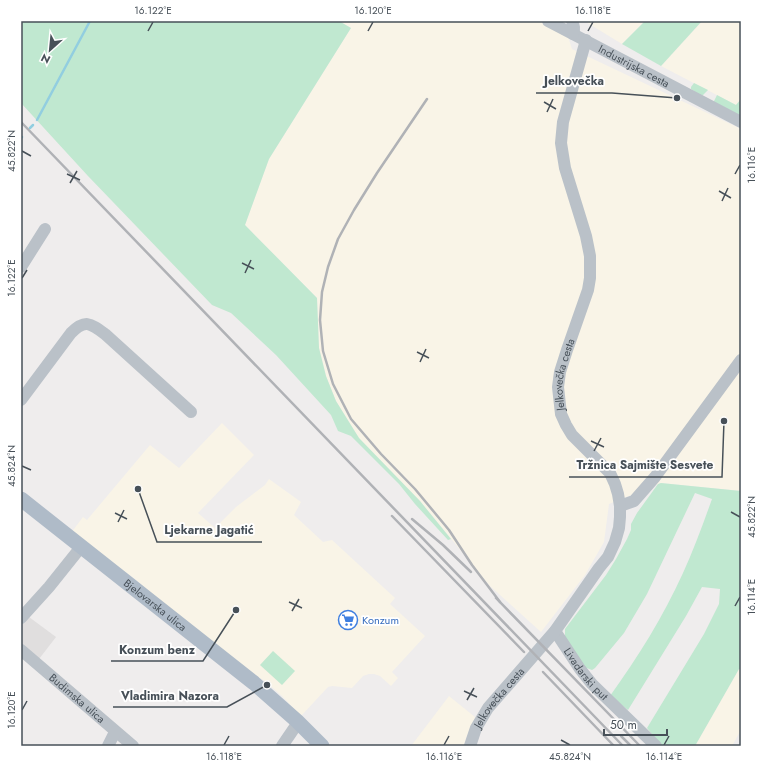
<svg xmlns="http://www.w3.org/2000/svg" width="762" height="767" font-family="Jost,sans-serif">
<style>
.commercial{fill:#f9f4e7}
.education{fill:#e0dede}
.green{fill:#c0e8d0}
.lines{fill:none;stroke-linecap:round;stroke-linejoin:round}
.stream{stroke:#92cee0;stroke-width:2.5}
.minor{stroke:#bac1c8;stroke-width:12}
.major{stroke:#afbbc8;stroke-width:15}
.rail{stroke:#b0b2b6;stroke-width:2.5}
.ticks{fill:none;stroke:#475058;stroke-width:1.5}
.labels{text-anchor:middle;stroke-width:3.5;stroke-linejoin:round;paint-order:stroke}
.street-label{font-size:11px;fill:#475058;stroke:#fff}
.shop-label{font-size:11px;fill:#366cbe;stroke:#fff;text-anchor:start}
.leader{fill:none;stroke:#475058;stroke-width:1.5}
.callout-dot{fill:#475058;stroke:#fff;stroke-width:1.5}
.callout-label{font-size:12px;text-anchor:middle;font-weight:bold;fill:#475058;stroke:#fff;stroke-width:3.5;stroke-linejoin:round;paint-order:stroke}
.neatline{fill:none;stroke:#475058;stroke-width:1.5}
.ticks-label{font-size:10px;text-anchor:middle;fill:#475058}
</style>
<rect width="100%" height="100%" fill="#efeded"/>
<g class="commercial">
<polygon points="339,21 563,21 572,49 741,129 741,491 661,483 609,504 604,542 585,575 541,632 490,586 420,501 359,438 336,401 326,376 319,348 317,298 245,225 269,159 351,28"/>
<polygon points="588,21 645,21 622,44 586,22"/>
<polygon points="702,21 741,21 741,99 736,105 661,66"/>
<polygon points="222,423 254,455 198,513 215,528 236,507 265,485 269,479 301,502 294,515 323,542 332,540 395,598 390,604 425,636 392,672 398,678 391,686 380,676 374,674 369,674 363,676 352,688 332,686 328,687 301,716 282,696 265,681 253,674 152,594 135,579 71,533 83,517 87,520 150,445 179,468"/>
<polygon points="739,669 741,669 741,730 732,746 695,746"/>
<polygon points="449,696 475,717 466,738 464,746 411,746"/>
</g>
<polygon class="education" points="29,617 56,637 39,659 21,645 21,625"/>
<g class="green">
<polygon points="21,21 339,21 351,28 269,159 245,225 317,298 319,348 326,376 336,401 359,438 420,501 451,539 448,540 415,504 399,484 351,436 338,431 331,415 276,355 231,313 212,305 88,176 21,103"/>
<polygon points="645,21 702,21 661,66 622,44"/>
<polygon points="694,83 708,90 703,95 701,96 691,89 691,87"/>
<polygon points="717,95 736,105 741,99 741,116 714,102 714,101"/>
<path d="M661 483 741 491V669H739L695 746H662L647 728 704 634 719 604 720 589 702 587 686 616 628 710 610 696C638 657 663 617 683 573 694 549 703 524 712 499L695 493 647 594 624 633 595 668 592 670 584 667 565 639V629L606 575 616 559 627 539 631 530V524L637 513 658 484Z"/>
<polygon points="273,651 295,671 282,685 260,665"/>
</g>
<g class="lines">
<g class="stream">
<polyline points="37,120 90,21"/>
<polyline points="30,128 33,125"/>
<polyline points="21,138 22,137"/>
</g>
<g class="minor">
<path id="s1" d="M548 21 741 122"/>
<path d="M572 21C574 26 575 29 573 34"/>
<polyline points="21,267 45,229"/>
<path d="M21 400 71 333C85 319 90 323 105 334L191 412"/>
<polyline points="620,506 634,501 655,477 741,360"/>
<polyline points="21,618 49,587 81,547"/>
<path id="s2" d="M555 631 580 669 592 684 656 746"/>
<path id="s3" d="M21 650 133 746"/>
<polyline points="108,746 115,732"/>
<polyline points="282,746 295,727 297,721"/>
<path id="s4" d="M470 746 476 728 488 708 555 631 599 568 608 557 615 542 619 528 620 517V506L618 494 615 484 610 473 572 435 566 425 561 414 558 387 560 372 567 350 588 290 590 278V256L586 236 565 168 561 143 563 122 586 40"/>
</g>
<path class="major" id="s5" d="M21 499 254 683 297 721 322 746"/>
<g class="rail">
<polyline points="427,99 377,173 354,210 338,239 328,267 322,292 320,320 323,351 333,384 351,419 381,454 415,489 449,530 472,565 500,602"/>
<polyline points="21,122 623,746"/>
<polyline points="392,516 524,652"/>
<polyline points="412,519 443,545 471,572"/>
<polyline points="496,598 640,746"/>
<polyline points="543,672 614,746"/>
<polyline points="621,736 631,746"/>
</g>
</g>
<path class="ticks" d="M148 31 153 22M368 31 373 22M588 31 593 22M544 102 556 109M547 112 553 99M22 151 31 156M67 174 80 180M735 174 740 165M70 183 77 171M719 191 731 198M722 201 728 188M242 263 254 269M245 273 251 260M22 278 27 270M417 352 429 358M420 362 426 349M591 441 604 447M594 451 601 438M22 466 31 470M731 512 740 517M115 513 127 519M118 522 124 510M289 602 302 608M735 606 740 597M292 611 299 599M464 691 477 697M467 700 474 688M22 710 27 701M561 740 570 745M224 745 229 736M444 745 449 736M664 745 669 736"/>
<defs>
<symbol id="supermarket-ring" viewBox="-11 -11 22 22"><circle r="9.5" fill="#fff" stroke="#3f7fe0" stroke-width="1.5"/><path d="M-6-5.5h2.5l.6 2H6L4.5 2H-2.5L-4.4-4H-6ZM-1.5 3.2a1.3 1.3 0 1 0 .1 0ZM3 3.2a1.3 1.3 0 1 0 .1 0Z" fill="#3f7fe0"/></symbol>
</defs>
<g fill-rule="evenodd">
<use href="#supermarket-ring" x="337" y="609" width="22" height="22"/>
</g>
<g class="labels">
<g class="street-label">
<text dy="4" stroke="none"><textPath href="#s1" startOffset="97">Industrijska cesta</textPath></text>
<text dy="4" stroke="none"><textPath href="#s4" startOffset="441">Jelkovečka cesta</textPath></text>
<text dy="4" stroke="none"><textPath href="#s5" startOffset="171">Bjelovarska ulica</textPath></text>
<text dy="4" stroke="none"><textPath href="#s2" startOffset="53">Livadarski put</textPath></text>
<text dy="4" stroke="none"><textPath href="#s3" startOffset="74">Budimska ulica</textPath></text>
<text dy="4" stroke="none"><textPath href="#s4" startOffset="57">Jelkovečka cesta</textPath></text>
</g>
<g class="shop-label">
<text x="362" y="624">Konzum</text>
</g>
</g>
<path class="leader" d="M677 98L612 93H536M724 421L722 477H569M138 489L157 542H262M236 610L203 661H111M267 685L227 707H113"/>
<g class="callout-dot">
<circle cx="677" cy="98" r="4"/>
<circle cx="724" cy="421" r="4"/>
<circle cx="138" cy="489" r="4"/>
<circle cx="236" cy="610" r="4"/>
<circle cx="267" cy="685" r="4"/>
</g>
<g class="callout-label">
<text x="574" y="85">Jelkovečka</text>
<text x="645" y="469">Tržnica Sajmište Sesvete</text>
<text x="209" y="534">Ljekarne Jagatić</text>
<text x="157" y="654">Konzum benz</text>
<text x="170" y="700">Vladimira Nazora</text>
</g>
<rect width="762" height="767" fill="none" stroke="#ffffff" stroke-width="44"/>
<g transform="translate(50 50) rotate(207)" stroke="#ffffff" stroke-width="3" paint-order="stroke">
<path d="M0-3L7 15L0 10L-7 15Z" fill="#475058"/>
<text y="-6" font-size="11" font-weight="bold" text-anchor="middle" fill="#475058">N</text>
</g>
<path d="M604 729v6h63v-6" fill="none" stroke="#475058" stroke-width="2"/>
<text x="610" y="729" font-size="12" fill="#475058" stroke="#ffffff" stroke-width="3" paint-order="stroke">50 m</text>
<rect x="22" y="22" width="718" height="723" class="neatline"/>
<g class="ticks-label">
<text x="153" y="14">16.122°E</text>
<text x="373" y="14">16.120°E</text>
<text x="593" y="14">16.118°E</text>
<text transform="translate(11 151) rotate(-90)" y="4">45.822°N</text>
<text transform="translate(751 165) rotate(-90)" y="4">16.116°E</text>
<text transform="translate(11 278) rotate(-90)" y="4">16.122°E</text>
<text transform="translate(11 466) rotate(-90)" y="4">45.824°N</text>
<text transform="translate(751 517) rotate(-90)" y="4">45.822°N</text>
<text transform="translate(751 597) rotate(-90)" y="4">16.114°E</text>
<text transform="translate(11 710) rotate(-90)" y="4">16.120°E</text>
<text x="224" y="760">16.118°E</text>
<text x="444" y="760">16.116°E</text>
<text x="570" y="760">45.824°N</text>
<text x="664" y="760">16.114°E</text>
</g>
</svg>
